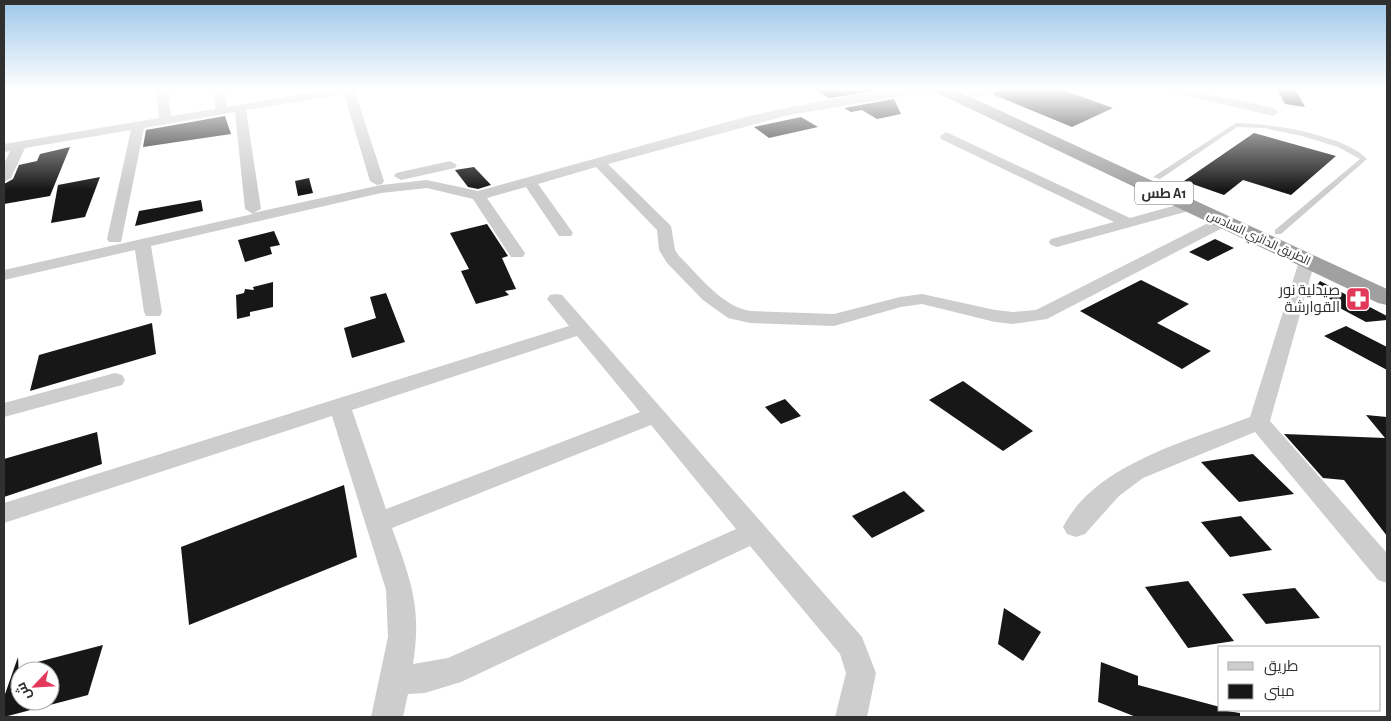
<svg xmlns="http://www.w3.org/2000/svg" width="1391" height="721" font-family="'Alegreya Sans',Cairo,sans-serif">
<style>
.building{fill:#171717}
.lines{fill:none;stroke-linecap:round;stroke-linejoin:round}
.service{fill:#cdcdcd;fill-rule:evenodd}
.minor{fill:#cdcdcd;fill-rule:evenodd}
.trunk{fill:#a0a0a0;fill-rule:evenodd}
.labels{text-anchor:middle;stroke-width:5;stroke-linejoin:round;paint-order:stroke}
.far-street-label{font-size:12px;fill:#303030;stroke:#fff}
.shield{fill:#fff;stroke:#6e6e6e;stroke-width:1}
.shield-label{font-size:14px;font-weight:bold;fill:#303030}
.poi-label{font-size:15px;fill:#303030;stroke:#fff;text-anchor:end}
</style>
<rect width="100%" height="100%" fill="#fff"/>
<g class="building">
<polygon points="814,89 889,89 829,98"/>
<polygon points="1003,89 1060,89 1113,108 1072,127 992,94"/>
<polygon points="1277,89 1295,89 1305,107 1285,104"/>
<polygon points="894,99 901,114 877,119 862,110 851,112 844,108"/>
<polygon points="225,116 231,134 143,147 146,130"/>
<polygon points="801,117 818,127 769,138 754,127"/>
<polygon points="1254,133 1336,156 1291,195 1243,180 1224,195 1184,181"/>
<polygon points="70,147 50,196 4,204 4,184 13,179 19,165 37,161 40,154"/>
<polygon points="474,167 491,185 478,189 468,187 455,170"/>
<polygon points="100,177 85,217 51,223 58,185"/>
<polygon points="309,178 313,193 298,196 295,181"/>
<polygon points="201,200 203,211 135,226 139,211"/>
<polygon points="487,224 508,256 502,258 516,289 505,291 509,295 476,304 461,271 469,269 450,233"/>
<polygon points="274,231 280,245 270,247 272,254 245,262 238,240"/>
<polygon points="1215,239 1234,248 1208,261 1189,252"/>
<polygon points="1141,280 1189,304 1157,323 1211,351 1182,369 1080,311"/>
<polygon points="1320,281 1387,316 1387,320 1366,322 1336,306 1338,305 1315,288"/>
<polygon points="273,282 273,307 250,312 250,316 237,319 236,295 244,293 245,289 254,290 253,287"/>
<polygon points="386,293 405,342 352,358 344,328 376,318 370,297"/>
<polygon points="152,323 156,354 30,391 39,355"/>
<polygon points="1346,326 1387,347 1387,370 1324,336"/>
<polygon points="963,381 1033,431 1003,451 929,400"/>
<polygon points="785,399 801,416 781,424 765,407"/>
<polygon points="1366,415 1387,417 1387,536 1344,480 1323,478 1284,434 1385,438"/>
<polygon points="97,432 102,464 4,497 4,459"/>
<polygon points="1253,454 1294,494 1239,502 1201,462"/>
<polygon points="344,485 357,557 189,625 181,547"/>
<polygon points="904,491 925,511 872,538 852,516"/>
<polygon points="1241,516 1272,550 1230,557 1201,522"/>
<polygon points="1188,581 1234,641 1188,648 1145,587"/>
<polygon points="1295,588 1320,618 1266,624 1242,594"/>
<polygon points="1004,608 1041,632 1023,661 998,644"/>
<polygon points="103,645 88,695 4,717 4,697 18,657 20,701 50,701 50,671 22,671 22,666"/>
<polygon points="1101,662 1138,676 1138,685 1220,707 1220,710 1240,713 1240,717 1136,717 1098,702"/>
</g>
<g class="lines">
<path class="service" d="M1236 123C1269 123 1344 135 1367 159L1281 234H1275V230L1360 159 1338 147 1302 136 1264 128 1237 127 1160 179 1153 177Z"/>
<g class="minor">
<path d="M156 89H168L171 116 215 109 214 89H224L227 107 333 89H356L355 92 384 181 382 184 377 185 370 181 344 94 246 110 261 209 253 213 381 185 427 180 478 191 745 117C805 104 872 89 932 89L927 92 789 115 608 164 671 226 675 250 679 256C699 275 721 306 750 311L834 314 900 297 922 294 995 310 1013 312 1036 310 1218 218H1230L1232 221 1230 224 1047 319 1013 324 995 322 922 304 901 307 834 326 750 323 728 318 703 300 667 263 659 250 657 230 596 167 538 184 573 233 571 236H559L526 187 487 198 525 253 523 257H511L473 199 427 188 381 193 151 246 162 312 160 316H146L144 312 135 250 4 280V270L253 214 245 209 235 112 144 128 121 242H109L107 239 131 130 25 148 11 178 4 182V164L10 151 4 152V144L159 118Z"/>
<polygon points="984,89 1001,89 976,98 970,95"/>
<polygon points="1165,89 1185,89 1273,108 1279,112 1273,116 1171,92"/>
<polygon points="946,132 1130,218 1191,201 1199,206 1196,209 1057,247 1051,245 1049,242 1051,239 1114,222 941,139 940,136"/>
<polygon points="450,161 457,165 455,168 401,180 394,176 396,173"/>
<path d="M1307 256 1313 257 1315 261 1270 421 1387 553V583L1378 580 1255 432 1143 478 1119 496 1085 534 1076 537 1067 534 1063 527C1095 464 1188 441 1250 417L1299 261 1301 257Z"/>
<path d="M556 294 562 295 862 637 876 673 867 717H835L846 673 840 654 750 546 461 682 425 693 408 694 403 717H371L388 637 386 590 332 416 4 523V503L569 326 547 299 550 295ZM577 336 640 412 386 509 352 410ZM651 425 736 529 448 658 413 664C422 607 411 581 392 528Z"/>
<polygon points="115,373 122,375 125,380 122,385 4,417 4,403"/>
</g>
<polygon class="trunk" points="933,89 953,89 1387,289 1387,305 1378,303 935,92"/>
</g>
<linearGradient id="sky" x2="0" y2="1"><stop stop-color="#9dc7ea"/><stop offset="0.47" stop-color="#fff"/><stop offset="1" stop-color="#fff" stop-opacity="0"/></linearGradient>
<rect width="1391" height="190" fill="url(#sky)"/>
<defs>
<symbol id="pharmacy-square" viewBox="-11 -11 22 22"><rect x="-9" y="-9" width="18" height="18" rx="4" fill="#e23859" stroke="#fff"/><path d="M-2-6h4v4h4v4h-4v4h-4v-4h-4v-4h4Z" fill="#fff"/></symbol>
</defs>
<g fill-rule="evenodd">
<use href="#pharmacy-square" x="1344" y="285" width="28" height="28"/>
</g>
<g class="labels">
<g class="far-street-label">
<text transform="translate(1259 238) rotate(25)" y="4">الطريق الدائري السادس</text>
</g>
<rect class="shield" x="1135" y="181.5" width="58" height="23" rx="4"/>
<g class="shield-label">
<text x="1164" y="198">طس A1</text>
</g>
<g class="poi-label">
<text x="1340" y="295">صيدلية نور<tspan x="1340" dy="17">القوارشة</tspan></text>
</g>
</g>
<rect width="1391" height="721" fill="none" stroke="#303030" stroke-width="10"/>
<rect x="1218" y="646" width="162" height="65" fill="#ffffff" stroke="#acacac"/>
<rect x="1228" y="662" width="25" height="8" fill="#cdcdcd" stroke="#acacac"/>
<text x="1264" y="671" font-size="15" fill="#303030">طريق</text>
<rect x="1228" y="684" width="25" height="15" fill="#171717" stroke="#acacac"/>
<text x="1264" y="696" font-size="15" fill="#303030">مبنى</text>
<g transform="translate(35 686) rotate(245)"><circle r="24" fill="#ffffff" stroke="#acacac"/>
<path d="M0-4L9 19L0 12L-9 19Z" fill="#e23859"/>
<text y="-8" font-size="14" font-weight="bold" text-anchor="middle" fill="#303030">ش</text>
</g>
</svg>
